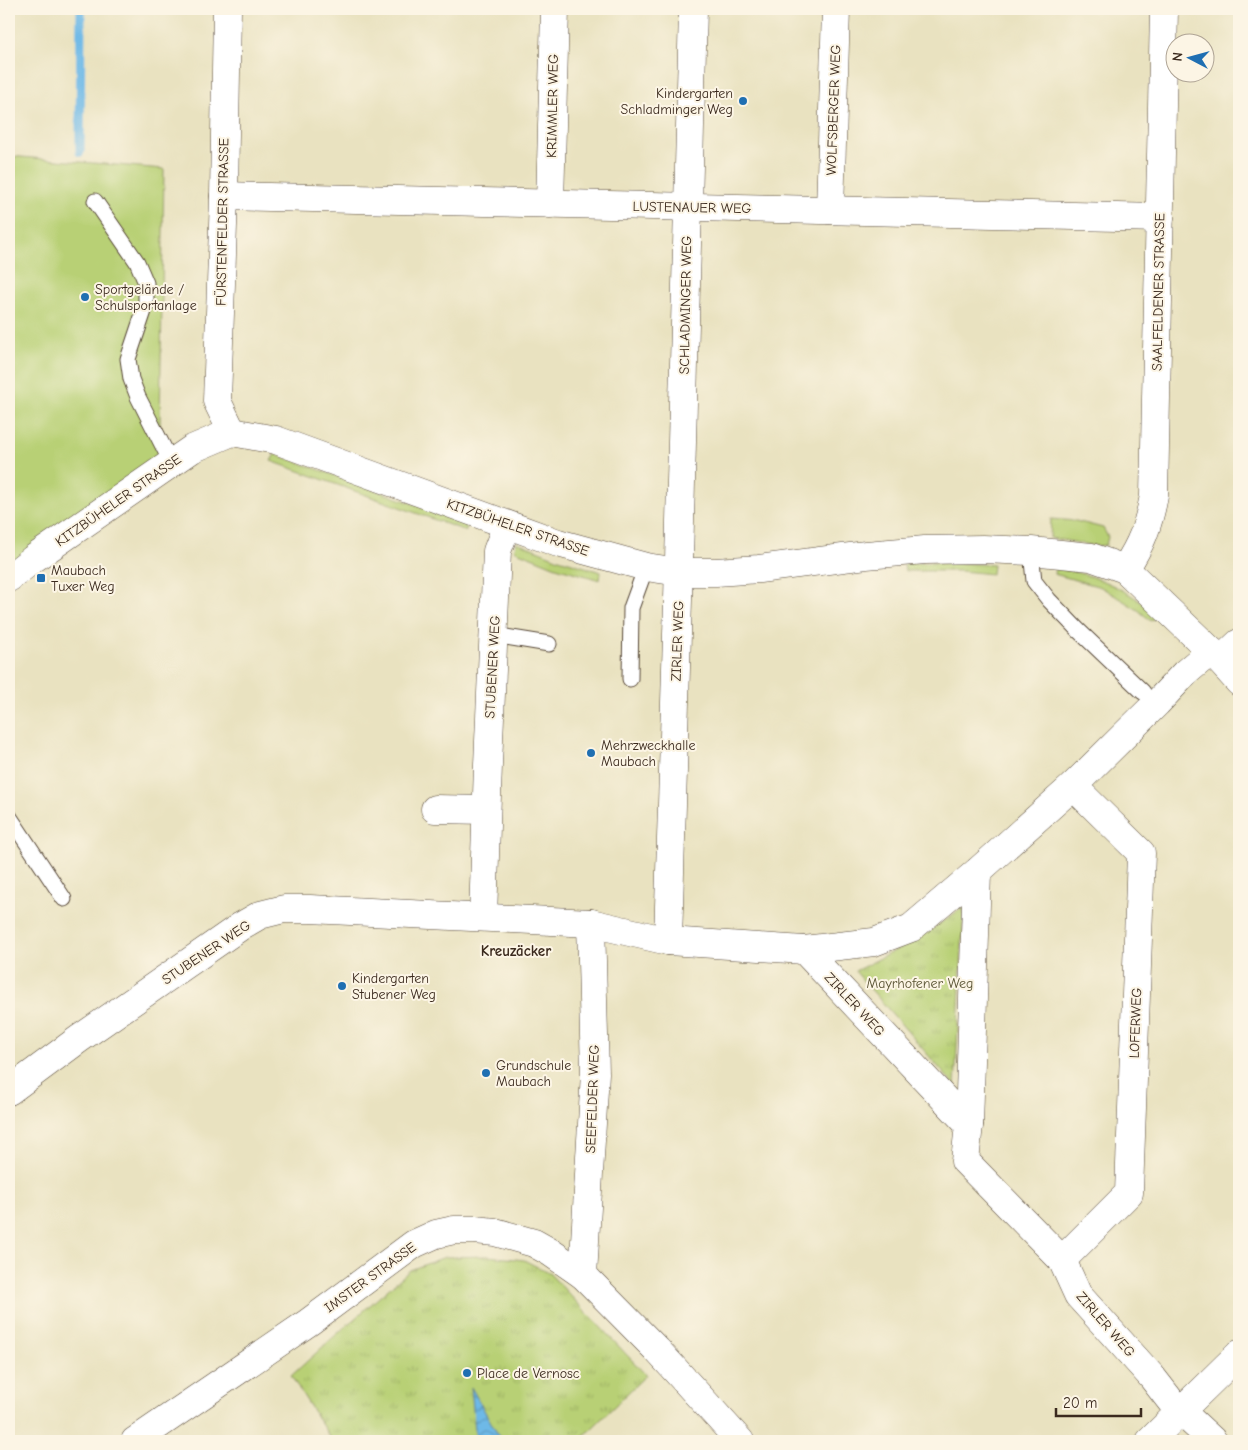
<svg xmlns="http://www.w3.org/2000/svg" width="1248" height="1450" font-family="'Comic Neue',sans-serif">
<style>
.grass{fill:#b8d075;stroke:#7a7d4a}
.park{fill:url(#park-tufts);stroke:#7a7d4a}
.water{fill:url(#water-waves);stroke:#547282}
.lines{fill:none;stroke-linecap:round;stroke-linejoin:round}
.stream{stroke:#6eb9e7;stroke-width:9}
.lane-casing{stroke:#554636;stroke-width:17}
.street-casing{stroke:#554636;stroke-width:29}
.lane{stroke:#fff;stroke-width:15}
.street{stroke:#fff;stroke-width:28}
.poi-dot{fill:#1f6fb2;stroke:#fcf5e5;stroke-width:2}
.labels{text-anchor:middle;stroke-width:4;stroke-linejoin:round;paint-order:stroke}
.poi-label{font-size:14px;fill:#3b2a1e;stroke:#fcf5e5;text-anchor:start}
.street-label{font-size:14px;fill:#3b2a1e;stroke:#fcf5e5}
.park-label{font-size:14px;fill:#5a5434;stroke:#fcf5e5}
.neighbourhood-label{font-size:15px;font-weight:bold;fill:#3b2a1e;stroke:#fcf5e5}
</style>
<defs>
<pattern id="park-tufts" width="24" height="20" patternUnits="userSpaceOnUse" patternTransform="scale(1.25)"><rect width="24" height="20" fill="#b8d075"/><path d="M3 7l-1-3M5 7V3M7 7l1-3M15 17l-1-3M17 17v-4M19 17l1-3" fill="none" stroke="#9fb365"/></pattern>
<pattern id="water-waves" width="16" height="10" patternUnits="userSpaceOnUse" patternTransform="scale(1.25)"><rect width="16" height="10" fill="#6eb9e7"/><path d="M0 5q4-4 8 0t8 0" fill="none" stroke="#5c97bb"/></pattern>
</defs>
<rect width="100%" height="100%" fill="#fcf5e5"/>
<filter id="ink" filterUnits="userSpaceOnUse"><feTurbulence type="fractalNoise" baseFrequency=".02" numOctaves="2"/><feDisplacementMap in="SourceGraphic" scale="10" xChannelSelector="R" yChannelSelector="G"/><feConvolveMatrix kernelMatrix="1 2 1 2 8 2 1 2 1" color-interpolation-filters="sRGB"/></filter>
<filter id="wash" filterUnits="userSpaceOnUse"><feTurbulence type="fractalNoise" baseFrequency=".0096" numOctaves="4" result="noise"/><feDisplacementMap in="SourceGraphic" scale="20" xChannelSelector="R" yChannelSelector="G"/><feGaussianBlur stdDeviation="1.12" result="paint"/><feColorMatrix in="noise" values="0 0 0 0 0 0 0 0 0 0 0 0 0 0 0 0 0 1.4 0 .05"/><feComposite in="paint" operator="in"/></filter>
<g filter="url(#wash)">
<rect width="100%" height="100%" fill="#e9e2c0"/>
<g class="grass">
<polygon points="9,156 164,169 160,426 171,447 9,564"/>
<polygon points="275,454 467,523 466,531 271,461"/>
<polygon points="1051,519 1076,521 1103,528 1108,537 1106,545 1097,546 1050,538"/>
<polygon points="517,542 559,559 601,572 600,580 556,567 514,550"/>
<polygon points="904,563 960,563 993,565 992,574 961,571 905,571"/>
<path d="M1055 568C1094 574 1128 589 1158 615L1151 621 1138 610 1101 587 1054 574Z"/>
</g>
<g class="park">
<polygon points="964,907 955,1086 855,971 916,940"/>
<polygon points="488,1256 524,1260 549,1273 646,1375 579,1441 332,1441 291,1376 328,1342 410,1270 445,1257"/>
</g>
<polygon class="water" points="471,1387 501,1440 476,1441"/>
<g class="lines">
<polyline class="stream" points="80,152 81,9"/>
</g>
</g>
<g filter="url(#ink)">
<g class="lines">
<defs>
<g id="lane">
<polyline points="95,201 137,262 146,283 146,305 128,359 131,379 138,397 171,462"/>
<polyline points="1031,551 1034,581 1049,600 1078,630 1143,692"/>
<polyline points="494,635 549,644"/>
<polyline points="630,679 631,608 646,567"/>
<polyline points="9,816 64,899"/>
</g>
<g id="street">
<polyline points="227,9 224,196 217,401 232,432"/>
<polyline points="693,9 678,600 668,941 804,950 874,942 911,928 977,872 1073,786 1157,703 1185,673 1211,651"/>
<polyline points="224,196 1160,218"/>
<polyline points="550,204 555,9"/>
<polyline points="830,210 836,9"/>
<path d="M1125 569C1142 543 1148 526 1154 496L1164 9"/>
<polyline points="9,578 33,559 192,449 232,432 276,440 558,543 646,567 679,572 716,572 759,569 866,555 925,550 983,549 1031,551 1091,557 1125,569 1211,651 1239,682"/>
<polyline points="1220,661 1239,643"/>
<polyline points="435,809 486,810"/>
<polyline points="483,917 488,765 497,551 507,525"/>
<polyline points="804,950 969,1125 965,1161 1062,1260 1078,1295 1152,1377 1173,1404 1213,1441"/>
<polyline points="9,1091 79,1039 241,926 260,915 284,909 310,909 591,923 668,941"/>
<polyline points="969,1125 977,872"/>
<polyline points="1062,1260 1129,1193 1141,853 1073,786"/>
<polyline points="583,1275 595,1073 591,923"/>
<polyline points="135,1441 309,1322 414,1244 436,1234 454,1230 475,1230 495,1232 534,1243 550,1252 583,1275 657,1350 740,1441"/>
<polyline points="1150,1441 1239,1354"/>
</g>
</defs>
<use href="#lane" class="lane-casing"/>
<use href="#street" class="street-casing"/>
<use href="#lane" class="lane"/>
<use href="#street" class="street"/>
</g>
</g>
<g class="poi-dot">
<circle cx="743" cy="101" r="5"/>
<circle cx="85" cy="297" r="5"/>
<rect x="36" y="573" width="10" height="10" rx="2.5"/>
<circle cx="591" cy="753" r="5"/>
<circle cx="342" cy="986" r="5"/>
<circle cx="486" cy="1073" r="5"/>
<circle cx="467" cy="1373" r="5"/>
</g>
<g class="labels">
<g class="poi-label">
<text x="733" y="98" text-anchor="end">Kindergarten<tspan x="733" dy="16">Schladminger Weg</tspan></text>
<text x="95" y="294">Sportgelände /<tspan x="95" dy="16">Schulsportanlage</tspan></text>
<text x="51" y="575">Maubach<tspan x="51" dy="16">Tuxer Weg</tspan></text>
<text x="601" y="750">Mehrzweckhalle<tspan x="601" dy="16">Maubach</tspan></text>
<text x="352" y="983">Kindergarten<tspan x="352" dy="16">Stubener Weg</tspan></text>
<text x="496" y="1070">Grundschule<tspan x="496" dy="16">Maubach</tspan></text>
<text x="477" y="1378">Place de Vernosc</text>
</g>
<g class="street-label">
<text transform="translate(552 106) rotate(-89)" y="5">KRIMMLER WEG</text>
<text transform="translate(833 110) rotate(-88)" y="5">WOLFSBERGER WEG</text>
<text transform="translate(692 207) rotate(1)" y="5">LUSTENAUER WEG</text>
<text transform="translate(222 222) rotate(-89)" y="5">FÜRSTENFELDER STRASSE</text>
<text transform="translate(1158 292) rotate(-89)" y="5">SAALFELDENER STRASSE</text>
<text transform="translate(685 305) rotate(-89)" y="5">SCHLADMINGER WEG</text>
<text transform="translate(118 500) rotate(-35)" y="5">KITZBÜHELER STRASSE</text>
<text transform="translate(518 527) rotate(19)" y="5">KITZBÜHELER STRASSE</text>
<text transform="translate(677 641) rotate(-88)" y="5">ZIRLER WEG</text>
<text transform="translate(492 667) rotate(-87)" y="5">STUBENER WEG</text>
<text transform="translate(206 952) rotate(-34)" y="5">STUBENER WEG</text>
<text transform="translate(855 1004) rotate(47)" y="5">ZIRLER WEG</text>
<text transform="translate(1135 1023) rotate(-88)" y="5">LOFERWEG</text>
<text transform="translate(592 1099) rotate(-88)" y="5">SEEFELDER WEG</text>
<text transform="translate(370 1277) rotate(-36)" y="5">IMSTER STRASSE</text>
<text transform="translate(1106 1324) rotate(49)" y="5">ZIRLER WEG</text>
</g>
<g class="park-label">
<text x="920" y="988">Mayrhofener Weg</text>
</g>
<g class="neighbourhood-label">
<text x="516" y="956">Kreuzäcker</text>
</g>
</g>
<rect width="1248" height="1450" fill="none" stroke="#fcf5e5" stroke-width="30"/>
<g transform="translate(1190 58) rotate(276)"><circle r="24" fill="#fcf5e5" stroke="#afa495"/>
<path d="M0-4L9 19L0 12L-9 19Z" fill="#1f6fb2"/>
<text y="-8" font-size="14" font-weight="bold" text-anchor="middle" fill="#3b2a1e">N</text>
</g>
<path d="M1056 1408v8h85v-8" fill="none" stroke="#3b2a1e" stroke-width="2.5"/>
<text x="1063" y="1408" font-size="15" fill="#3b2a1e" stroke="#fcf5e5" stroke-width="4" paint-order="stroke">20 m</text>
</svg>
